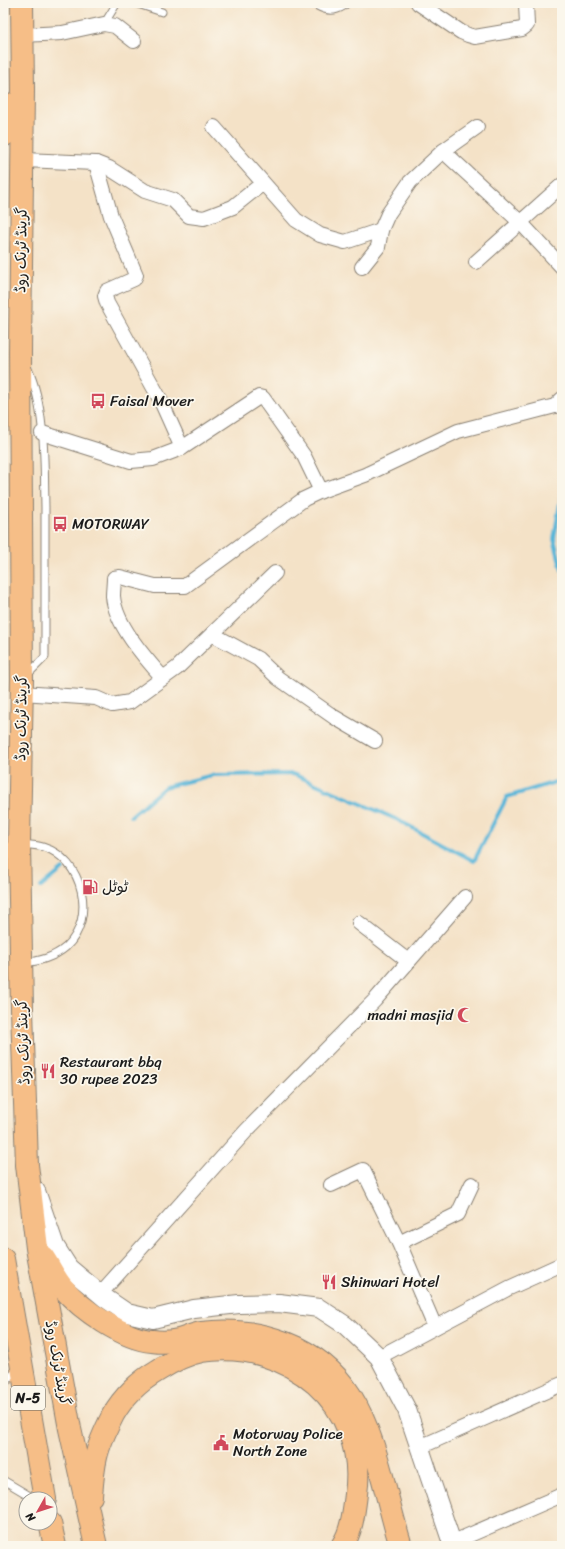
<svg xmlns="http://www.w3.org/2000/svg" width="565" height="1549" font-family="Sriracha,'Playpen Sans Arabic',sans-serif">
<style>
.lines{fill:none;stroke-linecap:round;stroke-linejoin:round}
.stream{stroke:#5ab6d8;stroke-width:4}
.service-casing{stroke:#887f72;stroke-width:9}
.minor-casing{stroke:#887f72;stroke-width:16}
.tertiary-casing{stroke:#887f72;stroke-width:20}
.trunk-casing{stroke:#887f72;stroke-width:24}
.service{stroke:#fff;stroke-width:7}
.minor{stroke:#fff;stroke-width:14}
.tertiary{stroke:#fff;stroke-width:18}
.trunk{stroke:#f6be87;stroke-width:22}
.labels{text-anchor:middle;stroke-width:3.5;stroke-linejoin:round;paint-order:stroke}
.shield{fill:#fbf7ec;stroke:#5f5e5a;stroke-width:1}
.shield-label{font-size:14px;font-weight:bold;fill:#1c1c1c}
.street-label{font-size:15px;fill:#1c1c1c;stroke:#fbf7ec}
.poi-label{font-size:15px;fill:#1c1c1c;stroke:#fbf7ec;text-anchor:start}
</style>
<rect width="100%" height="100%" fill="#fbf7ec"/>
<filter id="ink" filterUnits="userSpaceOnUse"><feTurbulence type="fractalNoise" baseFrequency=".025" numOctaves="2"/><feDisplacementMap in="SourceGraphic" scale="8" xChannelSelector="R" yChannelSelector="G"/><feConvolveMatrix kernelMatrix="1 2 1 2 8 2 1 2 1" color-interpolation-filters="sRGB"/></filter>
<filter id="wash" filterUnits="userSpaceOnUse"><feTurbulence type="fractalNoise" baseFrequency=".012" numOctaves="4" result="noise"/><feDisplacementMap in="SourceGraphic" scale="16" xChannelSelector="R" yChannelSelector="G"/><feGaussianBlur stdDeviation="0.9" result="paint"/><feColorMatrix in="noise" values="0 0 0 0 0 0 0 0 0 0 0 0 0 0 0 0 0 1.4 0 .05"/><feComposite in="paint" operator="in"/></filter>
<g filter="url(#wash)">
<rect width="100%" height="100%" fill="#f4e2c7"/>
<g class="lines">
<g class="stream">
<polyline points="562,491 554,539 562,570"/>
<polyline points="131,816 165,787 213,775 293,774 398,820 474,861 507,797 562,780"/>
<polyline points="41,887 63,869"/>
</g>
</g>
</g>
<g filter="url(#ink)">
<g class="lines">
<defs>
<g id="service">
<polyline points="135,3 162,12"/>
<polyline points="104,24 117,3"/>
<path d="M27 675 45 657C45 607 45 557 45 507 44 464 46 408 28 369"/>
<path d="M21 844C28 845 36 845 43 847 83 859 97 918 66 947 53 958 39 961 24 963"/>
<polyline points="3,1385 18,1369"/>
<polyline points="3,1480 35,1499"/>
</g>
<g id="minor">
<path d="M319 3C328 8 334 8 342 3"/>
<polyline points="418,3 461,32 468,35 475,37 522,29 527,25 526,3"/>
<polyline points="23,35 62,33 104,24 115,26 134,41"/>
<polyline points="214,127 296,220 320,235 345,242 381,230"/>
<polyline points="443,151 521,223 562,267"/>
<polyline points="23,160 96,163 109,168 145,191 173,200 189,216 204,218 233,207 263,183"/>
<polyline points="96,163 111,216 136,275 134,279 107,291 105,296 107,303 160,399 182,448"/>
<polyline points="476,262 562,185"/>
<polyline points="362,267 378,247 381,230 388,214 410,182 443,151 477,127"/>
<polyline points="42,433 131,461 153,459 182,448 259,397 263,398 304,456 321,491 365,475 458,431 555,406 562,399"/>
<polyline points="212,634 258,659 278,678 334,717 375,741"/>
<path d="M163 678C145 658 115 624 113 596 113 590 114 584 114 578L120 577 155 586H185L304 499 321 491"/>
<polyline points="22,693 96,698 112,705 130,702 177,668 275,573"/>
<polyline points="359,923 408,961"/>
<polyline points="331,1185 363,1170 399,1243 435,1327"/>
<polyline points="399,1243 458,1214 472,1184"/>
<polyline points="100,1294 246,1131 375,1000 465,897"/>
<polyline points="379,1357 509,1288 562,1264"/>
<polyline points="420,1447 562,1384"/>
<polyline points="451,1543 562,1495"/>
</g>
<polyline id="tertiary" points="36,1191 55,1246 69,1268 105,1298 127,1313 153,1319 194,1309 239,1304 279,1303 319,1308 345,1325 379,1357 407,1410 453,1546"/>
<g id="trunk">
<polyline points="22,3 23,90 20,352 22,679 19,844 22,1009 27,1165 37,1248 70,1429 96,1546"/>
<polyline points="3,136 11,129 13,104"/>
<path d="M43 1257C50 1267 55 1279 63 1288 81 1309 123 1339 152 1341 160 1342 171 1342 179 1340 187 1338 194 1334 202 1333 258 1326 319 1346 350 1395 378 1440 385 1496 401 1546"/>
<polyline points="3,1259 45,1499"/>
<path d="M91 1496C92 1483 93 1469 96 1457 99 1444 107 1427 113 1415 123 1397 140 1381 157 1371 171 1362 186 1354 202 1351 287 1338 369 1404 356 1494 354 1510 352 1532 342 1546"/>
<polyline points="50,1523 55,1546"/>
</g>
</defs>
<use href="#service" class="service-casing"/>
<use href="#minor" class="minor-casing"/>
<use href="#tertiary" class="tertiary-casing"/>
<use href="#trunk" class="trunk-casing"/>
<use href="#service" class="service"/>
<use href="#minor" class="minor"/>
<use href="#tertiary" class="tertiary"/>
<use href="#trunk" class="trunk"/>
</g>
</g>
<defs>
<symbol id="bus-bare" viewBox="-9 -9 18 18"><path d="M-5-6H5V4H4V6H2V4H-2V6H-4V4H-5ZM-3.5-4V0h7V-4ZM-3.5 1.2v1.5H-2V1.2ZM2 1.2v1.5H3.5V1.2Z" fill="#d1495b" stroke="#fbf7ec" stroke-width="2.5" paint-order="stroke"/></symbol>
<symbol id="fuel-bare" viewBox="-9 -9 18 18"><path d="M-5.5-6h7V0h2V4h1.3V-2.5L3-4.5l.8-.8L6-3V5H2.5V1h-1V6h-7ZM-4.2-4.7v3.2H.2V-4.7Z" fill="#d1495b" stroke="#fbf7ec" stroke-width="2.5" paint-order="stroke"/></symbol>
<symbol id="mosque-bare" viewBox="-9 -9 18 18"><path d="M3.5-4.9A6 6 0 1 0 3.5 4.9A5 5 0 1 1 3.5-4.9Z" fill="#d1495b" stroke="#fbf7ec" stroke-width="2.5" paint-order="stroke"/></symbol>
<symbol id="restaurant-bare" viewBox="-9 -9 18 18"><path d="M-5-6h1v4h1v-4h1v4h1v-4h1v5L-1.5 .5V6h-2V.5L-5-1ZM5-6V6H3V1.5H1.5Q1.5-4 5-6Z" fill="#d1495b" stroke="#fbf7ec" stroke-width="2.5" paint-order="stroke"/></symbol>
<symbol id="civic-bare" viewBox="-9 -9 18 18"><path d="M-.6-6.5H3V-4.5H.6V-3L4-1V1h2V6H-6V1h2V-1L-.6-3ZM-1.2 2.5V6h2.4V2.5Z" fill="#d1495b" stroke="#fbf7ec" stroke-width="2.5" paint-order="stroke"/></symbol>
</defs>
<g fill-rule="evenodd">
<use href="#bus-bare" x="87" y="390" width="22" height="22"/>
<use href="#bus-bare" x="49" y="513" width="22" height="22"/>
<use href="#fuel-bare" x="79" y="876" width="22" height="22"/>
<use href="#mosque-bare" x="454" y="1004" width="22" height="22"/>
<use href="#restaurant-bare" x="37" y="1060" width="22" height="22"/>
<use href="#restaurant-bare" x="318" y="1271" width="22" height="22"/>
<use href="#civic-bare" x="210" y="1432" width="22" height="22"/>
</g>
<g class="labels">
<rect class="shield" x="11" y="1386" width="34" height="24" rx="3"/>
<g class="shield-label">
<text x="28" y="1403">N-5</text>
</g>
<g class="street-label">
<text transform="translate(21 250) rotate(-89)" y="5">گرینڈ ٹرنک روڈ</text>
<text transform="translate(21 718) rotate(-89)" y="5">گرینڈ ٹرنک روڈ</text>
<text transform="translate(23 1042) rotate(-92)" y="5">گرینڈ ٹرنک روڈ</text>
<text transform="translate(58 1363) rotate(80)" y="5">گرینڈ ٹرنک روڈ</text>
</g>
<g class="poi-label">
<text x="110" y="406">Faisal Mover</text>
<text x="72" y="529">MOTORWAY</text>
<text x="102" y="892">ٹوٹل</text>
<text x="453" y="1020" text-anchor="end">madni masjid</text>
<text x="60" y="1067">Restaurant bbq<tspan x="60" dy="17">30 rupee 2023</tspan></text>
<text x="341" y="1287">Shinwari Hotel</text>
<text x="233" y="1439">Motorway Police<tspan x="233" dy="17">North Zone</tspan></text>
</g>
</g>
<rect width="565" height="1549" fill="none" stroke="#fbf7ec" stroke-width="16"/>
<g transform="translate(38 1511) rotate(231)"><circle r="19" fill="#fbf7ec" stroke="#a29f99"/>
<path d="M0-3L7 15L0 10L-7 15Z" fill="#d1495b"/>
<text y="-6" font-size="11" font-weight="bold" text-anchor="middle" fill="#1c1c1c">N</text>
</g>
</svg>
